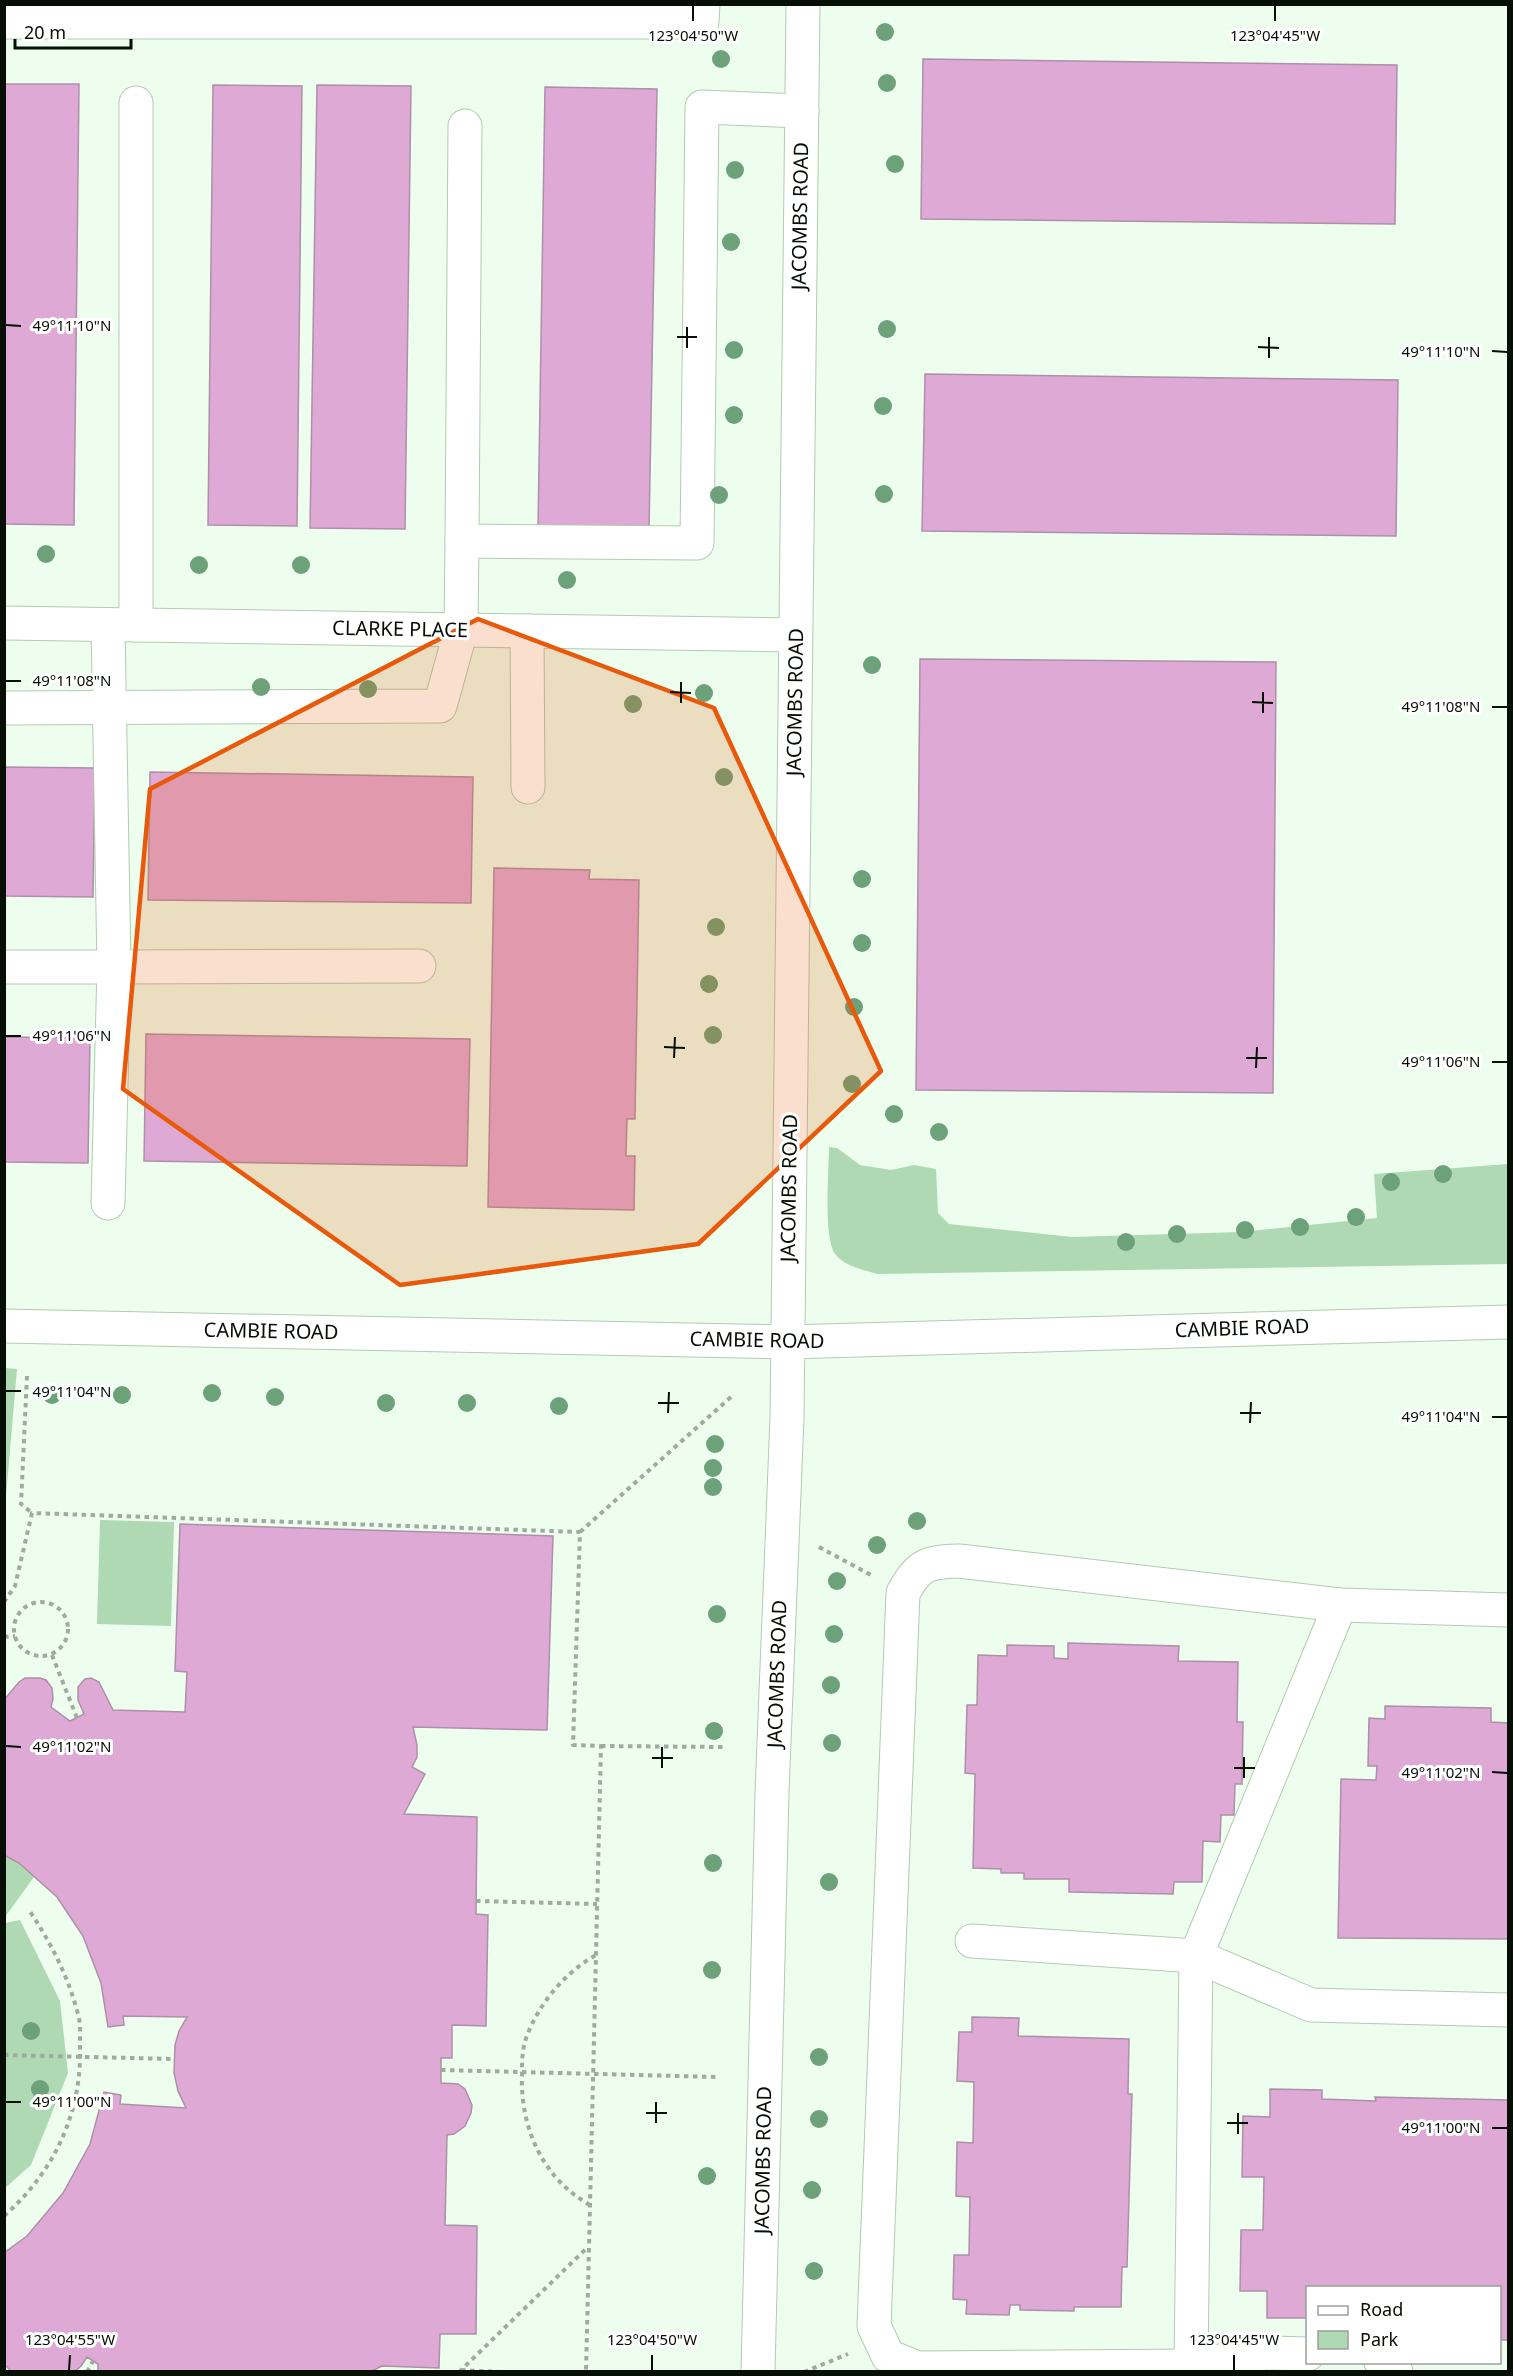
<svg xmlns="http://www.w3.org/2000/svg" width="1513" height="2376" font-family="'Noto Sans',sans-serif">
<style>
.green{fill:#afd9b2}
.building{fill:#dfa9d6;stroke:#ac90a7;stroke-width:1.5}
.lines{fill:none;stroke-linecap:round;stroke-linejoin:round}
.minor-casing{stroke:#b0ccb1;stroke-width:35}
.major-casing{stroke:#b0ccb1;stroke-width:35}
.path{stroke:#9eac9f;stroke-width:4;stroke-dasharray:4.5 4.5;stroke-linecap:butt}
.minor{stroke:#fff;stroke-width:33}
.major{stroke:#fff;stroke-width:33}
.tree{fill:#6ca179}
.marked{fill:#e8590c;fill-opacity:0.2;stroke:#e8590c;stroke-width:4.5;stroke-linejoin:round}
.ticks{fill:none;stroke:#060e06;stroke-width:2}
.labels{text-anchor:middle;stroke-width:6;stroke-linejoin:round;paint-order:stroke}
.street-label{font-size:20px;fill:#060e06;stroke:#fff}
.ticks-label{font-size:15px;text-anchor:middle;fill:#060e06;stroke:#fff;stroke-width:6;stroke-linejoin:round;paint-order:stroke}
</style>
<rect width="100%" height="100%" fill="#edfeee"/>
<g class="green">
<path d="M829 1147 837 1148 860 1165 891 1170 914 1165 936 1169 938 1213 949 1224 1072 1237 1241 1232 1377 1218 1374 1174 1508 1164V1264L877 1274C864 1270 844 1266 835 1254 823 1236 829 1171 829 1147Z"/>
<polygon points="5,1368 17,1369 5,1508 4,1368"/>
<polygon points="100,1520 174,1522 171,1626 97,1624"/>
<polygon points="4,1854 19,1863 34,1877 5,1917"/>
<polygon points="20,1920 60,2001 68,2073 31,2165 5,2188 5,1923"/>
</g>
<g class="building">
<polygon points="504,4 685,4 685,7"/>
<polygon points="923,59 1397,65 1395,224 921,219"/>
<polygon points="4,84 79,84 74,525 4,524"/>
<polygon points="213,85 302,86 297,526 208,525"/>
<polygon points="317,85 411,86 405,529 310,528"/>
<polygon points="545,87 657,89 649,531 538,529"/>
<polygon points="925,374 1398,380 1396,536 922,531"/>
<polygon points="920,659 1276,662 1273,1093 916,1090"/>
<polygon points="4,767 95,768 93,897 4,896"/>
<polygon points="150,772 473,777 471,903 148,900"/>
<polygon points="494,868 590,870 589,879 639,880 635,1119 627,1119 626,1156 635,1156 634,1210 488,1207"/>
<polygon points="146,1034 470,1039 467,1166 144,1161"/>
<polygon points="4,1037 90,1038 88,1163 4,1162"/>
<polygon points="180,1524 553,1536 547,1730 413,1727 417,1745 417,1757 412,1767 425,1774 404,1814 477,1817 476,1914 488,1915 486,2026 452,2025 452,2058 441,2058 441,2083 458,2084 465,2089 472,2105 471,2113 465,2126 454,2134 447,2135 445,2225 477,2226 476,2334 440,2334 439,2368 382,2366 370,2372 98,2372 98,2364 87,2357 81,2366 74,2372 12,2372 4,2364 4,2253 27,2236 63,2193 90,2144 104,2092 121,2095 120,2104 186,2108 178,2091 174,2073 175,2045 179,2031 187,2017 123,2016 124,2025 108,2027 101,1983 83,1936 57,1897 19,1863 4,1855 4,1700 19,1682 25,1678 40,1678 46,1680 52,1688 53,1699 51,1707 70,1721 84,1714 78,1700 78,1687 85,1679 91,1678 99,1682 113,1710 185,1712 187,1672 175,1671"/>
<polygon points="1068,1643 1179,1646 1178,1661 1238,1662 1237,1722 1243,1722 1242,1784 1235,1784 1234,1815 1221,1815 1220,1842 1203,1841 1202,1882 1174,1882 1173,1894 1069,1892 1069,1879 1024,1879 1024,1873 1001,1873 1001,1869 973,1868 975,1774 965,1773 967,1705 977,1705 978,1655 1007,1656 1007,1645 1054,1646 1054,1658 1068,1659"/>
<polygon points="1385,1706 1491,1708 1491,1722 1508,1723 1508,1939 1338,1938 1341,1779 1376,1780 1377,1766 1368,1766 1369,1718 1385,1719"/>
<polygon points="972,2017 1019,2018 1018,2036 1129,2039 1128,2094 1132,2094 1127,2267 1122,2267 1121,2307 1074,2307 1074,2311 1020,2310 1020,2305 1010,2305 1009,2315 966,2314 967,2300 953,2299 954,2255 969,2255 970,2197 956,2196 957,2142 973,2143 974,2082 957,2081 959,2032 972,2032"/>
<polygon points="1270,2089 1322,2090 1322,2099 1376,2101 1375,2097 1508,2100 1508,2340 1500,2340 1500,2288 1308,2288 1308,2318 1267,2318 1267,2291 1240,2291 1241,2230 1263,2230 1264,2177 1242,2177 1243,2116 1270,2117"/>
</g>
<g class="lines">
<defs>
<g id="minor">
<polyline points="4,22 702,22 703,4"/>
<polyline points="136,103 136,625"/>
<polyline points="462,541 465,126"/>
<polyline points="4,623 795,635"/>
<polyline points="527,631 528,787"/>
<polyline points="4,708 440,706 461,630 462,541 697,543 702,107 802,111"/>
<polyline points="4,967 114,967 108,625"/>
<polyline points="108,1203 114,967 419,966"/>
<polyline points="1340,1605 1196,1956 1311,2005 1508,2010"/>
<polyline points="972,1941 1196,1956 1191,2366 1266,2353 1308,2354"/>
<polyline points="1381,2362 1396,2372"/>
<polyline points="758,2372 772,1792 787,1418 803,4"/>
<path d="M1193 2372 1191 2366 918 2368 888 2356 874 2326 903 1593C919 1564 927 1562 959 1561L1340 1605 1508 1610"/>
</g>
<polyline id="major" points="4,1326 787,1342 1508,1322"/>
</defs>
<use href="#minor" class="minor-casing"/>
<use href="#major" class="major-casing"/>
<g class="path">
<polyline points="27,1376 21,1504 32,1513"/>
<polyline points="580,1532 731,1397"/>
<polyline points="819,1547 871,1575"/>
<polyline points="4,1602 15,1586 32,1513 580,1532 573,1745 601,1746 586,2372"/>
<circle cx="41" cy="1629" r="27"/>
<polyline points="4,1637 15,1636"/>
<polyline points="52,1655 77,1718"/>
<polyline points="601,1746 723,1747"/>
<polyline points="476,1901 597,1904"/>
<polyline points="4,2055 174,2059"/>
<polyline points="441,2070 716,2077"/>
<path d="M590 2205C542 2178 520 2127 522 2074 522 2060 522 2047 528 2033 541 2001 566 1972 596 1955"/>
<path d="M4 2216C54 2172 82 2113 80 2046 80 2036 81 2024 78 2014 68 1976 51 1943 29 1910"/>
<polyline points="461,2370 502,2372"/>
<polyline points="87,2372 93,2361"/>
<polyline points="459,2372 588,2247"/>
<polyline points="804,2372 848,2354"/>
</g>
<use href="#minor" class="minor"/>
<use href="#major" class="major"/>
</g>
<g class="tree">
<circle cx="885" cy="32" r="9"/>
<circle cx="721" cy="59" r="9"/>
<circle cx="887" cy="83" r="9"/>
<circle cx="895" cy="164" r="9"/>
<circle cx="735" cy="170" r="9"/>
<circle cx="731" cy="242" r="9"/>
<circle cx="887" cy="329" r="9"/>
<circle cx="734" cy="350" r="9"/>
<circle cx="883" cy="406" r="9"/>
<circle cx="734" cy="415" r="9"/>
<circle cx="884" cy="494" r="9"/>
<circle cx="719" cy="495" r="9"/>
<circle cx="46" cy="554" r="9"/>
<circle cx="199" cy="565" r="9"/>
<circle cx="301" cy="565" r="9"/>
<circle cx="567" cy="580" r="9"/>
<circle cx="872" cy="665" r="9"/>
<circle cx="261" cy="687" r="9"/>
<circle cx="368" cy="689" r="9"/>
<circle cx="704" cy="693" r="9"/>
<circle cx="633" cy="704" r="9"/>
<circle cx="724" cy="777" r="9"/>
<circle cx="862" cy="879" r="9"/>
<circle cx="716" cy="927" r="9"/>
<circle cx="862" cy="943" r="9"/>
<circle cx="709" cy="984" r="9"/>
<circle cx="854" cy="1007" r="9"/>
<circle cx="713" cy="1035" r="9"/>
<circle cx="852" cy="1084" r="9"/>
<circle cx="894" cy="1114" r="9"/>
<circle cx="939" cy="1132" r="9"/>
<circle cx="1443" cy="1174" r="9"/>
<circle cx="1391" cy="1182" r="9"/>
<circle cx="1356" cy="1217" r="9"/>
<circle cx="1300" cy="1227" r="9"/>
<circle cx="1245" cy="1230" r="9"/>
<circle cx="1177" cy="1234" r="9"/>
<circle cx="1126" cy="1242" r="9"/>
<circle cx="212" cy="1393" r="9"/>
<circle cx="52" cy="1395" r="9"/>
<circle cx="122" cy="1395" r="9"/>
<circle cx="275" cy="1397" r="9"/>
<circle cx="386" cy="1403" r="9"/>
<circle cx="467" cy="1403" r="9"/>
<circle cx="559" cy="1406" r="9"/>
<circle cx="715" cy="1444" r="9"/>
<circle cx="713" cy="1468" r="9"/>
<circle cx="713" cy="1487" r="9"/>
<circle cx="917" cy="1521" r="9"/>
<circle cx="877" cy="1545" r="9"/>
<circle cx="837" cy="1581" r="9"/>
<circle cx="717" cy="1614" r="9"/>
<circle cx="834" cy="1634" r="9"/>
<circle cx="831" cy="1685" r="9"/>
<circle cx="714" cy="1731" r="9"/>
<circle cx="832" cy="1743" r="9"/>
<circle cx="713" cy="1863" r="9"/>
<circle cx="829" cy="1882" r="9"/>
<circle cx="712" cy="1970" r="9"/>
<circle cx="31" cy="2031" r="9"/>
<circle cx="819" cy="2057" r="9"/>
<circle cx="40" cy="2089" r="9"/>
<circle cx="819" cy="2119" r="9"/>
<circle cx="707" cy="2176" r="9"/>
<circle cx="812" cy="2190" r="9"/>
<circle cx="814" cy="2271" r="9"/>
</g>
<path class="marked" d="M478 619 714 708 881 1071 698 1244 400 1285 123 1089 150 789Z"/>
<path class="ticks" d="M693 21V6M1275 21V6M6 325 21 326M677 337H697M1258 347 1279 348M687 348V327M1492 351 1507 352M1269 358V337M6 681H21M670 692 691 693M1252 702 1273 703M681 703V682M1492 707H1507M1263 713V692M6 1036H21M664 1047 685 1048M674 1058 675 1037M1246 1058H1267M1492 1062H1507M1256 1068 1257 1047M6 1391H21M658 1403H679M668 1413 669 1392M1240 1413H1261M1492 1417H1507M1250 1423 1251 1402M6 1746 21 1747M652 1758H673M662 1768V1747M1234 1768H1255M1492 1772 1507 1773M1244 1778V1757M6 2102H21M646 2113H667M656 2123V2102M1227 2123H1248M1492 2128H1507M1238 2134V2113M69 2370 70 2355M652 2370V2355M1234 2370V2355"/>
<g class="labels">
<g class="street-label">
<text transform="translate(800 216) rotate(-89)" y="7">JACOMBS ROAD</text>
<text transform="translate(400 629) rotate(1)" y="7">CLARKE PLACE</text>
<text transform="translate(795 702) rotate(-89)" y="7">JACOMBS ROAD</text>
<text transform="translate(789 1188) rotate(-89)" y="7">JACOMBS ROAD</text>
<text transform="translate(1242 1328) rotate(-2)" y="7">CAMBIE ROAD</text>
<text transform="translate(271 1331) rotate(1)" y="7">CAMBIE ROAD</text>
<text transform="translate(757 1340) rotate(1)" y="7">CAMBIE ROAD</text>
<text transform="translate(777 1674) rotate(-88)" y="7">JACOMBS ROAD</text>
<text transform="translate(763 2160) rotate(-89)" y="7">JACOMBS ROAD</text>
</g>
</g>
<g class="ticks-label">
<text x="693" y="41">123°04'50"W</text>
<text x="1275" y="41">123°04'45"W</text>
<text x="72" y="331">49°11'10"N</text>
<text x="1441" y="357">49°11'10"N</text>
<text x="72" y="686">49°11'08"N</text>
<text x="1441" y="712">49°11'08"N</text>
<text x="72" y="1041">49°11'06"N</text>
<text x="1441" y="1067">49°11'06"N</text>
<text x="72" y="1397">49°11'04"N</text>
<text x="1441" y="1422">49°11'04"N</text>
<text x="72" y="1752">49°11'02"N</text>
<text x="1441" y="1778">49°11'02"N</text>
<text x="72" y="2107">49°11'00"N</text>
<text x="1441" y="2133">49°11'00"N</text>
<text x="70" y="2345">123°04'55"W</text>
<text x="652" y="2345">123°04'50"W</text>
<text x="1234" y="2345">123°04'45"W</text>
</g>
<rect width="1513" height="2376" fill="none" stroke="#060e06" stroke-width="12"/>
<rect x="1306" y="2286" width="195" height="78" fill="#ffffff" stroke="#9b9f9b" stroke-width="1.5"/>
<rect x="1318" y="2306" width="30" height="9" fill="#ffffff" stroke="#9b9f9b" stroke-width="1.5"/>
<text x="1360" y="2316" font-size="18" fill="#060e06">Road</text>
<rect x="1318" y="2331" width="30" height="18" fill="#afd9b2" stroke="#9b9f9b" stroke-width="1.5"/>
<text x="1360" y="2346" font-size="18" fill="#060e06">Park</text>
<path d="M15 39v9h116v-9" fill="none" stroke="#060e06" stroke-width="3"/>
<text x="24" y="39" font-size="18" fill="#060e06" stroke="#ffffff" stroke-width="4.5" paint-order="stroke">20 m</text>
</svg>
